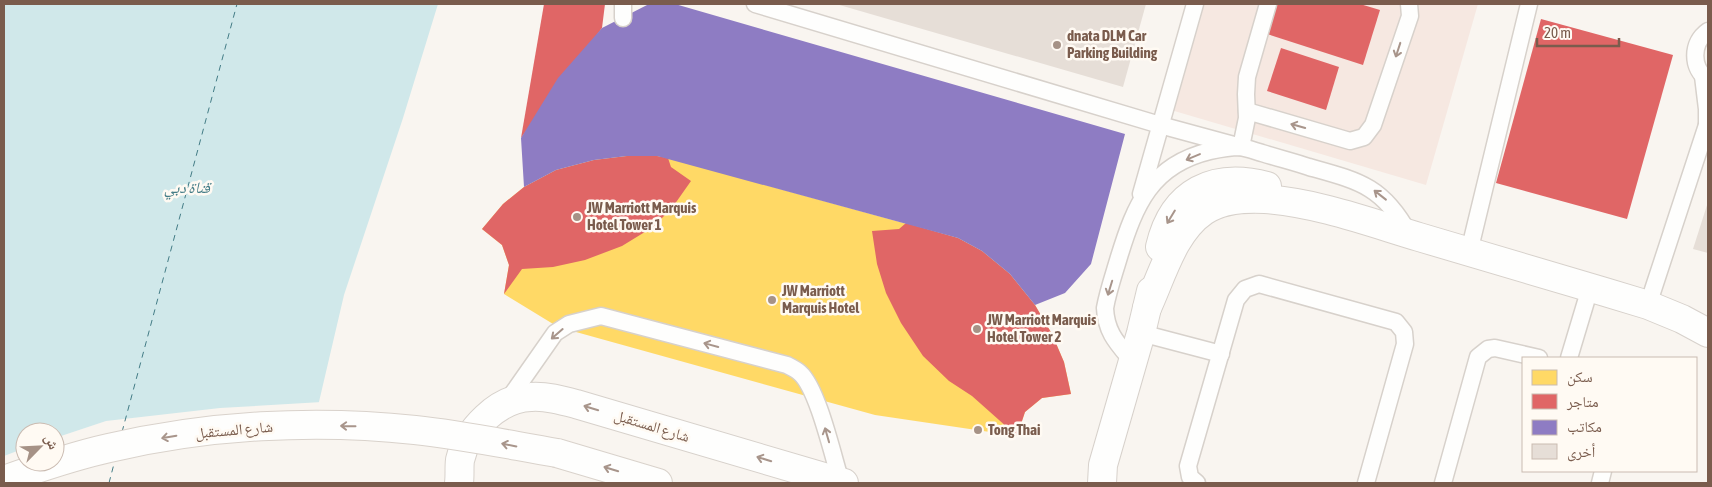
<svg xmlns="http://www.w3.org/2000/svg" width="1712" height="487" font-family="'Asap Condensed','Noto Naskh Arabic',sans-serif">
<style>
.commercial{fill:#f6e8e1}
.water{fill:#d0e8ea;fill-rule:evenodd}
.pier{fill:#f9f5f0}
.homes{fill:#ffd966}
.shops{fill:#e06666}
.offices{fill:#8e7cc3}
.lines{fill:none;stroke-linecap:round;stroke-linejoin:round}
.ferry{stroke:#437c86;stroke-width:1;stroke-dasharray:6 5;stroke-linecap:butt}
.building{fill:#e6ded7}
.service-casing{stroke:#d7d1cb;stroke-width:19}
.minor-casing{stroke:#d7d1cb;stroke-width:30}
.tertiary-casing{stroke:#d7d1cb;stroke-width:30}
.secondary-casing{stroke:#d9d2cb;stroke-width:30}
.service{stroke:#fefefd;stroke-width:16}
.minor{stroke:#fefefd;stroke-width:28}
.tertiary{stroke:#fefefd;stroke-width:28}
.secondary{stroke:#fefefd;stroke-width:28}
.secondary-bridge-casing{stroke:#d9d2cb;stroke-width:30;stroke-linecap:butt}
.secondary-bridge{stroke:#fefefd;stroke-width:28}
.oneway{stroke:#a8958b}
.poi-dot{fill:#a69286;stroke:#fffaf3;stroke-width:2}
.labels{text-anchor:middle;stroke-width:5;stroke-linejoin:round;paint-order:stroke}
.poi-label{font-size:15px;font-weight:bold;fill:#7a5c4d;stroke:#fffaf3;text-anchor:start}
.street-label{font-size:15px;fill:#7a5c4d;stroke:#fffaf3}
.water-label{font-size:16px;font-style:italic;fill:#437c86;stroke:#fffaf3}
</style>
<rect width="100%" height="100%" fill="#f9f5f0"/>
<polygon class="commercial" points="1198,4 1478,4 1426,185 1171,110"/>
<path class="water" d="M4 4H438L403 118 344 295 300 483H4ZM25 432H55V462H25Z"/>
<polygon class="pier" points="322,402 303,483 4,483 4,456 25,448 25,462 55,462 55,438 106,421 220,408"/>
<polygon class="homes" points="627,156 657,156 668,158 958,238 982,251 1010,274 1035,305 1052,334 1064,362 1071,394 1042,398 1025,412 1017,436 875,415 558,327 504,294 509,265 502,245 482,229 503,204 524,187 556,170 594,160"/>
<g class="shops">
<polygon points="544,4 605,4 602,28 521,138"/>
<polygon points="1277,4 1360,4 1380,10 1363,65 1267,34"/>
<polygon points="1541,19 1673,55 1627,219 1496,183"/>
<polygon points="1281,48 1339,67 1326,110 1267,91"/>
<polygon points="627,156 657,156 668,158 671,167 691,181 672,208 653,227 622,246 585,260 553,267 522,269 504,294 509,265 502,245 482,229 503,204 524,187 556,170 594,160"/>
<polygon points="906,223 958,238 982,251 1010,274 1035,305 1052,334 1064,362 1071,394 1042,398 1025,412 1017,436 972,396 949,381 923,356 901,323 886,293 877,264 872,231 899,229"/>
</g>
<polygon class="offices" points="649,4 675,4 1125,134 1091,264 1065,293 1035,305 1010,274 982,251 958,238 657,156 627,156 594,160 556,170 524,187 521,138 558,78 602,28"/>
<g class="lines">
<g class="ferry">
<polyline points="122,432 237,4"/>
<polyline points="109,483 115,460"/>
</g>
</g>
<g class="building">
<polygon points="836,4 1146,4 1123,87"/>
<polygon points="1708,202 1708,253 1693,249"/>
</g>
<g class="lines">
<defs>
<g id="service">
<polyline points="755,4 1160,125 1241,147 1247,118 1246,94 1247,77 1268,4"/>
<polyline points="623,18 623,4"/>
<path d="M1708 31C1691 43 1691 68 1708 80"/>
<polyline points="1703,76 1707,109 1707,125"/>
<polyline points="1247,111 1350,141 1364,137 1373,125 1410,16 1409,4"/>
<polyline points="1141,194 1195,4"/>
<polyline points="1469,252 1529,4"/>
<polyline points="1648,305 1708,122"/>
<polyline points="1141,333 1221,354"/>
<polyline points="1569,358 1590,288"/>
<path d="M1133 362C1118 344 1106 333 1105 308 1108 291 1114 274 1119 257 1135 205 1151 165 1210 151 1219 149 1230 147 1240 147 1247 148 1255 151 1262 153 1278 158 1294 162 1309 167 1359 181 1383 186 1409 234"/>
<path d="M506 403 555 333 569 324 601 316 787 365C791 367 797 370 800 373 818 389 833 457 841 482"/>
<polyline points="1197,483 1190,477 1188,466 1236,300 1245,289 1259,284 1396,322 1404,332 1405,344 1366,483"/>
<polyline points="1443,483 1478,357 1488,349 1495,348 1539,358"/>
<polyline points="1600,483 1603,471"/>
</g>
<g id="minor">
<path d="M1160 247C1173 191 1214 172 1267 186"/>
<path d="M1147 308C1162 276 1173 232 1204 211 1222 199 1244 198 1265 199 1318 203 1369 222 1419 237 1496 260 1572 282 1648 305L1682 319 1708 333"/>
<polyline points="1102,483 1103,465 1141,333 1151,291"/>
</g>
<path id="tertiary" d="M459 483C460 476 459 467 460 460 467 430 498 398 531 397 546 396 561 400 576 404L844 483"/>
<polyline id="secondary" points="557,453 658,483"/>
</defs>
<use href="#service" class="service-casing"/>
<use href="#minor" class="minor-casing"/>
<use href="#tertiary" class="tertiary-casing"/>
<use href="#secondary" class="secondary-casing"/>
<use href="#service" class="service"/>
<use href="#minor" class="minor"/>
<use href="#tertiary" class="tertiary"/>
<use href="#secondary" class="secondary"/>
<defs>
<path id="secondary-bridge" d="M4 480C38 468 73 456 109 448 208 425 314 419 415 430 463 435 510 445 557 453"/>
</defs>
<use href="#secondary-bridge" class="secondary-bridge-casing"/>
<use href="#secondary-bridge" class="secondary-bridge"/>
</g>
<defs><path id="oneway-shaft" d="M-6 0H5M1.5-3L5.5 0L1.5 3" fill="none" stroke-width="1.6" stroke-linecap="round" stroke-linejoin="round" transform="scale(1.25)"/></defs>
<g class="oneway">
<use href="#oneway-shaft" transform="translate(1398 50) rotate(108)"/>
<use href="#oneway-shaft" transform="translate(1298 126) rotate(-164)"/>
<use href="#oneway-shaft" transform="translate(1193 157) rotate(157)"/>
<use href="#oneway-shaft" transform="translate(1380 195) rotate(-142)"/>
<use href="#oneway-shaft" transform="translate(1171 217) rotate(121)"/>
<use href="#oneway-shaft" transform="translate(1110 288) rotate(107)"/>
<use href="#oneway-shaft" transform="translate(557 334) rotate(139)"/>
<use href="#oneway-shaft" transform="translate(711 345) rotate(-165)"/>
<use href="#oneway-shaft" transform="translate(591 408) rotate(-163)"/>
<use href="#oneway-shaft" transform="translate(348 426) rotate(-179)"/>
<use href="#oneway-shaft" transform="translate(827 435) rotate(-106)"/>
<use href="#oneway-shaft" transform="translate(169 437) rotate(170)"/>
<use href="#oneway-shaft" transform="translate(509 445) rotate(-169)"/>
<use href="#oneway-shaft" transform="translate(764 459) rotate(-163)"/>
<use href="#oneway-shaft" transform="translate(611 469) rotate(-163)"/>
</g>
<g class="poi-dot">
<circle cx="1057" cy="45" r="5"/>
<circle cx="577" cy="217" r="5"/>
<circle cx="772" cy="300" r="5"/>
<circle cx="977" cy="329" r="5"/>
<circle cx="978" cy="430" r="5"/>
</g>
<g class="labels">
<g class="poi-label">
<text x="1067" y="41">dnata DLM Car<tspan x="1067" dy="17">Parking Building</tspan></text>
<text x="587" y="213">JW Marriott Marquis<tspan x="587" dy="17">Hotel Tower 1</tspan></text>
<text x="782" y="296">JW Marriott<tspan x="782" dy="17">Marquis Hotel</tspan></text>
<text x="987" y="325">JW Marriott Marquis<tspan x="987" dy="17">Hotel Tower 2</tspan></text>
<text x="988" y="435">Tong Thai</text>
</g>
<g class="street-label">
<text transform="translate(652 426) rotate(17)" y="5">شارع المستقبل</text>
<text transform="translate(234 430) rotate(-5)" y="5">شارع المستقبل</text>
</g>
<g class="water-label">
<text x="187" y="193">قناة دبي</text>
</g>
</g>
<rect width="1712" height="487" fill="none" stroke="#7a5c4d" stroke-width="10"/>
<rect x="1522" y="357" width="175" height="115" fill="#fffaf3" stroke="#cabbb1"/>
<rect x="1532" y="370" width="25" height="15" fill="#ffd966" stroke="#cabbb1"/>
<text x="1567" y="382" font-size="15" fill="#7a5c4d">سكن</text>
<rect x="1532" y="394" width="25" height="15" fill="#e06666" stroke="#cabbb1"/>
<text x="1567" y="407" font-size="15" fill="#7a5c4d">متاجر</text>
<rect x="1532" y="420" width="25" height="15" fill="#8e7cc3" stroke="#cabbb1"/>
<text x="1567" y="432" font-size="15" fill="#7a5c4d">مكاتب</text>
<rect x="1532" y="444" width="25" height="15" fill="#e6ded7" stroke="#cabbb1"/>
<text x="1567" y="457" font-size="15" fill="#7a5c4d">أخرى</text>
<g transform="translate(40 447) rotate(66)"><circle r="24" fill="#fffaf3" stroke="#cabbb1"/>
<path d="M0-4L9 19L0 12L-9 19Z" fill="#a69286"/>
<text y="-8" font-size="14" font-weight="bold" text-anchor="middle" fill="#7a5c4d">ش</text>
</g>
<path d="M1537 38v8h82v-8" fill="none" stroke="#7a5c4d" stroke-width="2.5"/>
<text x="1544" y="38" font-size="15" fill="#7a5c4d" stroke="#fffaf3" stroke-width="4" paint-order="stroke">20 m</text>
</svg>
